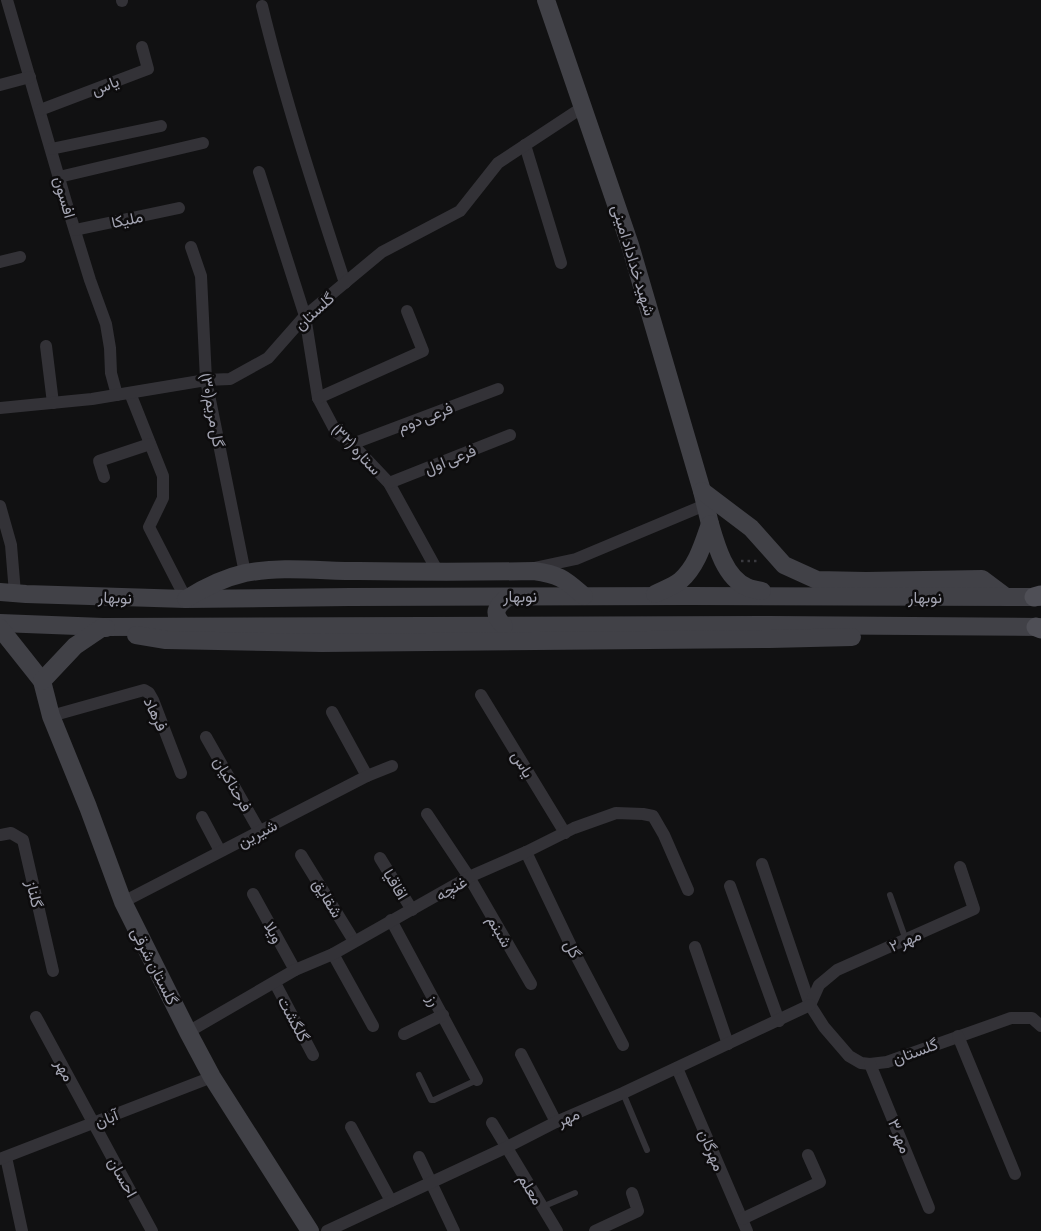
<svg xmlns="http://www.w3.org/2000/svg" width="1041" height="1231" font-family="'Asap Condensed',Vazirmatn,sans-serif">
<style>
.lines{fill:none;stroke-linecap:round;stroke-linejoin:round}
.path{stroke:#39393e;stroke-width:2.5;stroke-dasharray:2.5 4;stroke-linecap:butt}
.lane{stroke:#333237;stroke-width:6}
.street{stroke:#333237;stroke-width:12}
.secondary{stroke:#414147;stroke-width:18}
.primary{stroke:#4f4f56;stroke-width:19}
.labels{text-anchor:middle;stroke-width:5;stroke-linejoin:round;paint-order:stroke}
.street-label{font-size:16px;fill:#a3a4b2;stroke:#0d0c0d}
</style>
<rect width="100%" height="100%" fill="#111112"/>
<g class="lines">
<polyline class="path" points="741,561 758,561"/>
<g class="lane">
<polyline points="890,895 906,940"/>
<polyline points="419,1075 431,1100 434,1100 477,1080"/>
<polyline points="623,1093 647,1150"/>
<polyline points="542,1207 575,1193"/>
</g>
<g class="street">
<polyline points="7,0 66,202 90,280 106,324 110,348 111,373 117,395"/>
<polyline points="122,0 122,1"/>
<path d="M262 6C285 100 315 192 345 283"/>
<polyline points="0,85 30,77"/>
<polyline points="40,110 148,69 142,47"/>
<polyline points="525,145 561,263"/>
<polyline points="51,149 161,126"/>
<polyline points="259,172 305,316 318,398 336,432 352,444 389,483 438,572"/>
<polyline points="59,177 203,143"/>
<polyline points="75,230 179,208"/>
<polyline points="191,247 201,276 206,380 245,573"/>
<polyline points="0,262 20,257"/>
<polyline points="46,346 53,403"/>
<polyline points="130,393 163,476 163,498 149,527 186,599"/>
<polyline points="318,398 423,351 407,311"/>
<polyline points="0,408 92,399 206,380 230,379 268,358 305,316 382,252 460,211 498,163 583,107"/>
<polyline points="352,444 498,389"/>
<polyline points="104,477 99,461 150,444"/>
<polyline points="389,483 510,435"/>
<polyline points="0,506 11,545 15,593"/>
<polyline points="534,568 576,559 705,505"/>
<polyline points="481,695 565,833"/>
<polyline points="332,712 367,776"/>
<polyline points="51,716 144,690 149,693 153,700 181,773"/>
<polyline points="206,737 260,832"/>
<polyline points="427,814 469,877 531,984"/>
<polyline points="202,817 220,851"/>
<polyline points="0,835 11,833 23,840 53,971"/>
<polyline points="526,852 571,946 623,1045"/>
<polyline points="301,855 354,941"/>
<polyline points="380,858 412,910"/>
<polyline points="762,864 810,1005 824,1027 849,1056 861,1063 870,1064 887,1062 1011,1018 1032,1018 1041,1026"/>
<polyline points="730,886 779,1021"/>
<polyline points="253,894 295,970"/>
<polyline points="123,902 367,776 392,766"/>
<polyline points="391,920 477,1080"/>
<polyline points="695,947 728,1044"/>
<polyline points="333,954 373,1026"/>
<polyline points="275,983 313,1055"/>
<polyline points="810,1005 819,985 837,970 974,909 960,867"/>
<polyline points="36,1017 152,1231"/>
<polyline points="188,1032 295,970 333,954 469,877 526,852 574,828 616,813 643,814 653,816 664,835 688,890"/>
<polyline points="404,1034 443,1015"/>
<polyline points="958,1036 1015,1174"/>
<polyline points="521,1054 556,1122"/>
<polyline points="870,1064 929,1208"/>
<polyline points="677,1068 747,1231"/>
<polyline points="492,1123 557,1231"/>
<polyline points="351,1127 391,1201"/>
<polyline points="6,1157 22,1231"/>
<polyline points="419,1157 454,1231"/>
<polyline points="0,1159 212,1077"/>
<polyline points="742,1219 820,1182 808,1155"/>
<polyline points="327,1231 505,1148 556,1122 623,1093 810,1005"/>
<polyline points="595,1231 638,1211 632,1193"/>
</g>
<g class="secondary">
<polyline points="546,0 630,245 702,491 710,524"/>
<polyline points="702,491 751,528 784,565 817,580 866,581 982,579 1006,597"/>
<polyline points="0,592 26,594 186,599 349,597 690,596 1041,597"/>
<path d="M655 594C663 590 674 586 680 581 697 566 703 544 710 524 716 545 725 578 747 587 751 589 757 590 762 591"/>
<path d="M186 599C205 587 223 578 245 573 282 566 321 571 359 571 417 572 476 572 534 571 561 575 564 579 584 596"/>
<polyline points="0,623 103,627 771,625 1041,627"/>
<path d="M504 626C492 614 495 607 508 597"/>
<polyline points="0,628 42,681 51,716 88,807 123,902 188,1032 212,1077 310,1231"/>
<polyline points="136,635 166,640 322,643 770,639 852,637"/>
<polyline points="42,681 75,646 103,627 106,628"/>
</g>
<g class="primary">
<polyline points="1034,597 1041,595"/>
<polyline points="1036,627 1041,629"/>
</g>
</g>
<g class="labels">
<g class="street-label">
<text transform="translate(105 85) rotate(-21)" y="6">یاس</text>
<text transform="translate(65 197) rotate(74)" y="6">افسون</text>
<text transform="translate(127 219) rotate(-12)" y="6">ملیکا</text>
<text transform="translate(634 260) rotate(73)" y="6">شهید خداداد امینی</text>
<text transform="translate(314 311) rotate(-42)" y="6">گلستان</text>
<text transform="translate(213 410) rotate(80)" y="6">گل مریم(۳۰)</text>
<text transform="translate(425 417) rotate(-21)" y="6">فرعی دوم</text>
<text transform="translate(357 449) rotate(47)" y="6">ستاره (۳۲)</text>
<text transform="translate(450 459) rotate(-22)" y="6">فرعی اول</text>
<text x="520" y="602">نوبهار</text>
<text transform="translate(115 597) rotate(2)" y="6">نوبهار</text>
<text x="925" y="603">نوبهار</text>
<text transform="translate(156 714) rotate(65)" y="6">فرهاد</text>
<text transform="translate(523 764) rotate(59)" y="6">یاس</text>
<text transform="translate(233 784) rotate(60)" y="6">فرحناکیان</text>
<text transform="translate(257 833) rotate(-27)" y="6">شیرین</text>
<text transform="translate(396 884) rotate(59)" y="6">اقاقیا</text>
<text transform="translate(451 888) rotate(-30)" y="6">غنچه</text>
<text transform="translate(35 894) rotate(77)" y="6">گلناز</text>
<text transform="translate(328 898) rotate(59)" y="6">شقایق</text>
<text transform="translate(500 931) rotate(60)" y="6">شبنم</text>
<text transform="translate(274 932) rotate(61)" y="6">ویلا</text>
<text transform="translate(905 940) rotate(-24)" y="6">مهر ۲</text>
<text transform="translate(573 949) rotate(63)" y="6">گل</text>
<text transform="translate(155 966) rotate(63)" y="6">گلستان شرقی</text>
<text transform="translate(434 1000) rotate(61)" y="6">رز</text>
<text transform="translate(294 1019) rotate(62)" y="6">گلگشت</text>
<text transform="translate(915 1051) rotate(-20)" y="6">گلستان</text>
<text transform="translate(65 1070) rotate(62)" y="6">مهر</text>
<text transform="translate(568 1117) rotate(-24)" y="6">مهر</text>
<text transform="translate(106 1118) rotate(-21)" y="6">آبان</text>
<text transform="translate(900 1136) rotate(68)" y="6">مهر ۳</text>
<text transform="translate(712 1150) rotate(67)" y="6">مهرگان</text>
<text transform="translate(123 1177) rotate(61)" y="6">احسان</text>
<text transform="translate(531 1189) rotate(58)" y="6">معلم</text>
</g>
</g>
</svg>
